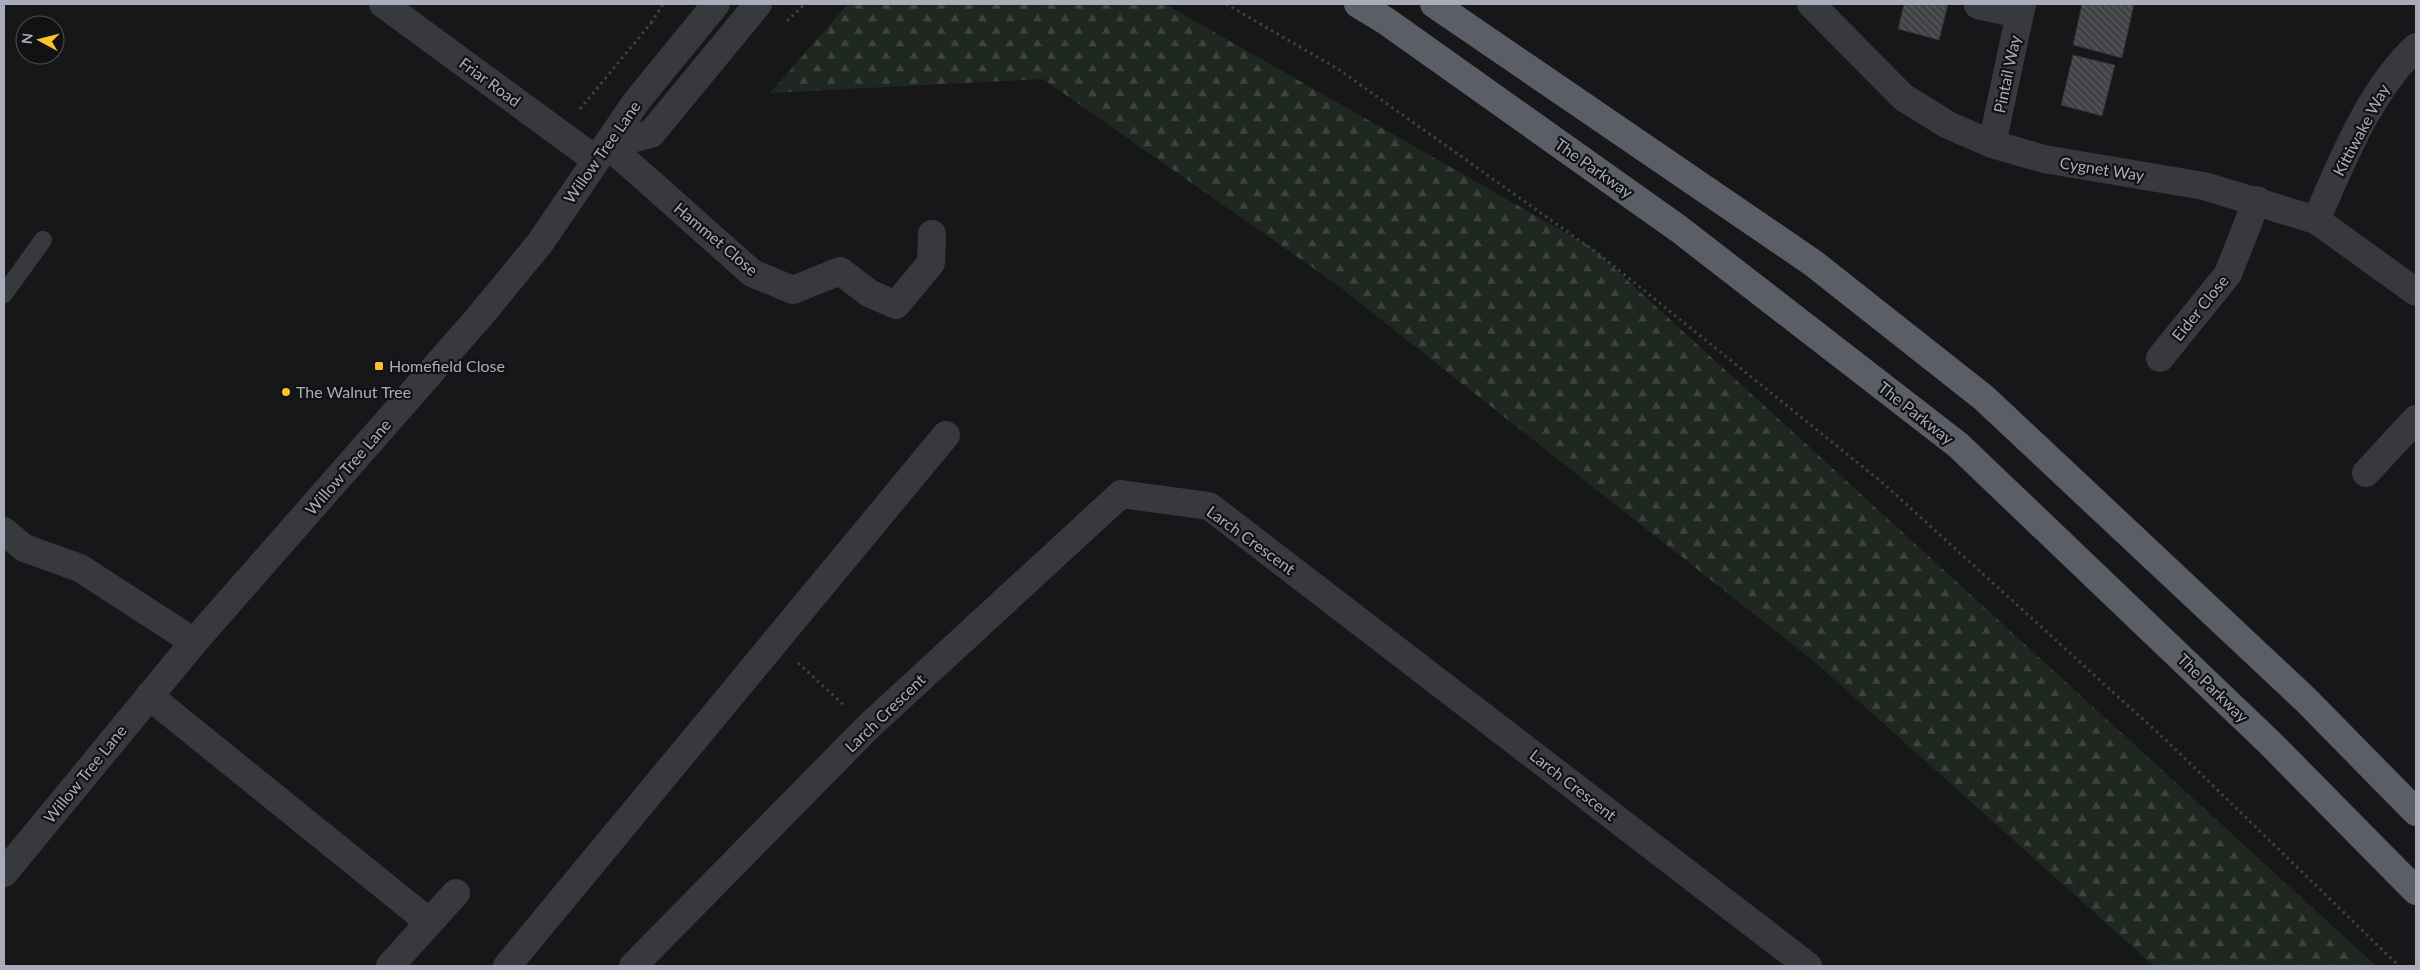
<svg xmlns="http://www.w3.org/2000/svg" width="2420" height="970" font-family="Lato,sans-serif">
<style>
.forest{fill:url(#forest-firs)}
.building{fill:url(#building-back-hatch);stroke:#313135}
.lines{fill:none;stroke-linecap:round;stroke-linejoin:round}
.path{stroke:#3e4046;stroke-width:3;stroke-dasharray:2.5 4;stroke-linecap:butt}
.service{stroke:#38393f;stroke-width:18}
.minor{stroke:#38393f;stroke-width:28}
.tertiary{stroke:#38393f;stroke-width:28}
.trunk{stroke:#5c5e67;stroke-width:28}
.poi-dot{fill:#fac22e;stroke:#121214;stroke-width:2}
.labels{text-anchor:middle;stroke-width:4.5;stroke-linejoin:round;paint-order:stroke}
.street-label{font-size:16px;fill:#a9adba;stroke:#121214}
.poi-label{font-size:16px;fill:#a9adba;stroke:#121214;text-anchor:start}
</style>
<defs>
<pattern id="forest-firs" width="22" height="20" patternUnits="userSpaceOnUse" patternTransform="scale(1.25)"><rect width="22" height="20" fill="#1f2820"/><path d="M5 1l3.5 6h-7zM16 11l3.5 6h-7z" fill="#3d443e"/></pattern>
<pattern id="building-back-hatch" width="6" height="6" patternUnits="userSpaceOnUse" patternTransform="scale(1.25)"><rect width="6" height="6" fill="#414246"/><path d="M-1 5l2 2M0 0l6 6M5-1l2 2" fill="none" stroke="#5a5b5f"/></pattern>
</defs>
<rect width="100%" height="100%" fill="#171719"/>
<polygon class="forest" points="848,4 1165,4 1592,248 2376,966 2154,966 1816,663 1336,284 1043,79 770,93"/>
<g class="building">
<polygon points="1904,4 1948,4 1939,40 1898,29"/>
<polygon points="2082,4 2134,4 2122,58 2073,45"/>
<polygon points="2073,55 2115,65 2102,116 2061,105"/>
</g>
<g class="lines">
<g class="path">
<polyline points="1226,4 1338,69 1600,255 1884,484 2169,743 2399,966"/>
<polyline points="787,21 805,4"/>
<polyline points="651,23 663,4"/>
<polyline points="580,109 651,23 655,26"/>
<polyline points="798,663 845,706"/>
</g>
<polyline class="service" points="4,294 43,240"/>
<g class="minor">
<polyline points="383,4 596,160"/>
<polyline points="1811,4 1903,97 1948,125 1992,144 2044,159 2204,186 2316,220 2416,292"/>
<polyline points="1978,5 2019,14"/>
<polyline points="1992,144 2022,4"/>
<polyline points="608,145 752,273 793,290 840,271 869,293 896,305 931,263 932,234"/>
<path d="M2316 220C2342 162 2369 91 2416 47"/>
<polyline points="2160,358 2228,274 2257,200"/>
<polyline points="2366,473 2416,419"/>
<polyline points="4,531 24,548 80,568 194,642"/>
<polyline points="149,696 429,922"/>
<polyline points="390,966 456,893"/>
<polyline points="507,966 946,435"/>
<polyline points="633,966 868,727 1121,494 1209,506 1808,966"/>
</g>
<g class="tertiary">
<polyline points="608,145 651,134 758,4"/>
<polyline points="4,873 194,642 480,316 540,243 636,102 716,4"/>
</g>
<g class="trunk">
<polyline points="1358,4 1386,21 1679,229 1958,445 2271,744 2416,891"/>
<polyline points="1434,4 1813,263 1984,398 2306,700 2416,812"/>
</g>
</g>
<g class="poi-dot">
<rect x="374" y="361" width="10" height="10" rx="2.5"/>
<circle cx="286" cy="392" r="5"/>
</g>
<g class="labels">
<g class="street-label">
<text transform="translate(2007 74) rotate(-78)" y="6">Pintail Way</text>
<text transform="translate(490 82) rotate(36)" y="6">Friar Road</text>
<text transform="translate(2361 130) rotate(-62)" y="6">Kittiwake Way</text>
<text transform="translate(602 152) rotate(-55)" y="6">Willow Tree Lane</text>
<text transform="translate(1594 168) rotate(35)" y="6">The Parkway</text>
<text transform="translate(2102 169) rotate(9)" y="6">Cygnet Way</text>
<text transform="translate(716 239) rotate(40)" y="6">Hammet Close</text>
<text transform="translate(2200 308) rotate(-51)" y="6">Eider Close</text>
<text transform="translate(1916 413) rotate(38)" y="6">The Parkway</text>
<text transform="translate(348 467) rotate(-49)" y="6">Willow Tree Lane</text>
<text transform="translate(1251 540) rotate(36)" y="6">Larch Crescent</text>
<text transform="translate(2213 688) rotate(44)" y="6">The Parkway</text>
<text transform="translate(885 713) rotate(-44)" y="6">Larch Crescent</text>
<text transform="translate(85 774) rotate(-51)" y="6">Willow Tree Lane</text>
<text transform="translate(1573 785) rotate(38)" y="6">Larch Crescent</text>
</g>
<g class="poi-label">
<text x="389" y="372">Homefield Close</text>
<text x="296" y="398">The Walnut Tree</text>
</g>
</g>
<rect width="2420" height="970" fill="none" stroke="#a9adba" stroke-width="10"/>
<g transform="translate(40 40) rotate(277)"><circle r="24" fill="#121214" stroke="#4e5056"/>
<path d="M0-4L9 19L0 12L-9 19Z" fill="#fac22e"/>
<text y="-8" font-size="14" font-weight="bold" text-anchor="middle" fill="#a9adba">N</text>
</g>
</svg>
